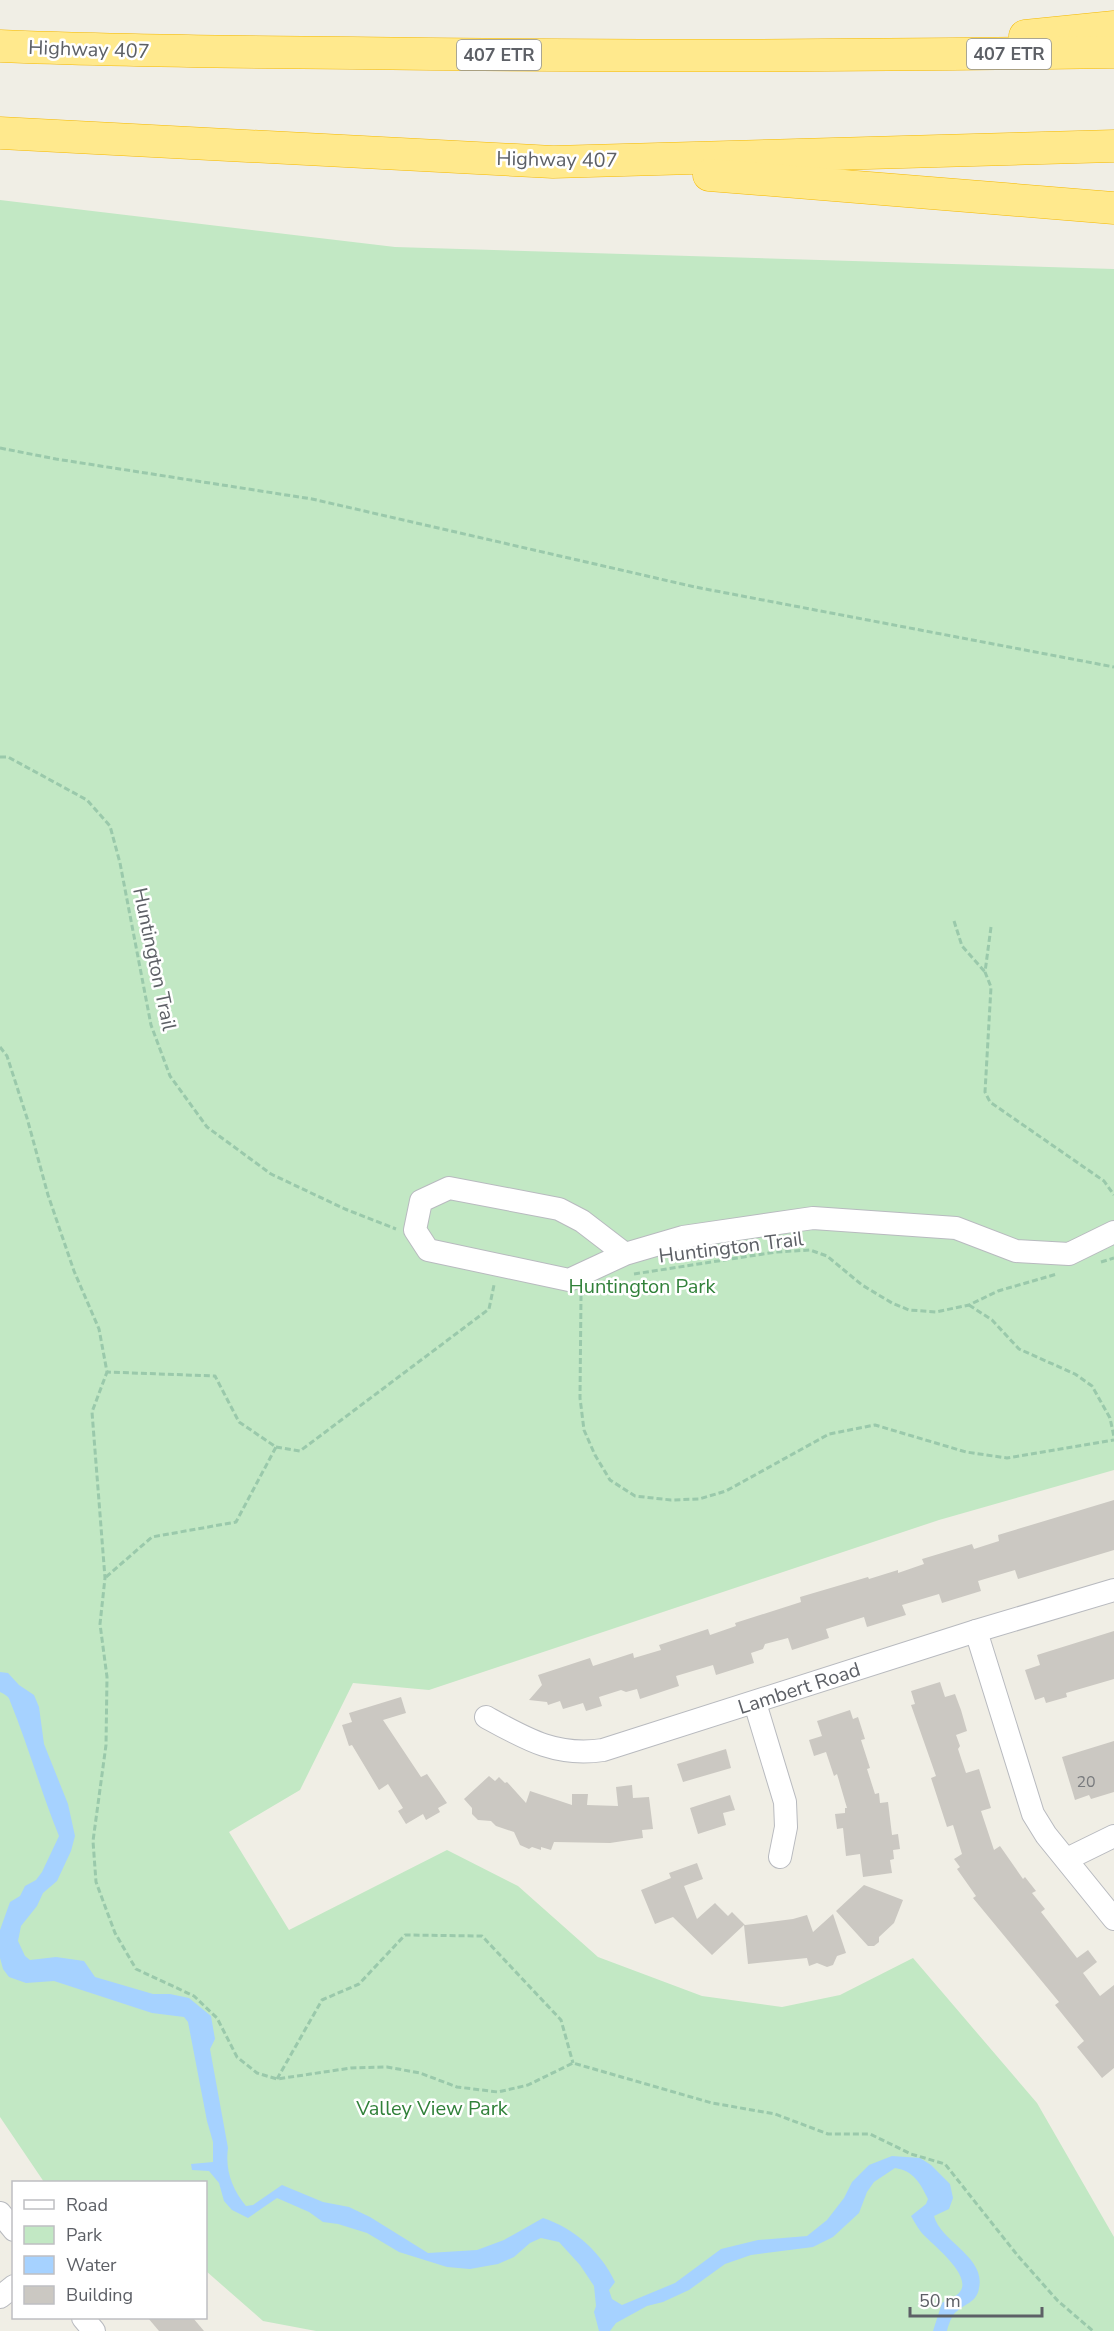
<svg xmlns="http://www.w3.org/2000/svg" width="1114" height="2331" font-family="'Nunito Sans',sans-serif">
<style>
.green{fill:#c2e8c4}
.water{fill:#a6d2ff}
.building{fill:#cbc8c2}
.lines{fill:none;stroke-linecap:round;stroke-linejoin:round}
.minor-casing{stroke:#b8babf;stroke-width:24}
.highway-casing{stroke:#f5b900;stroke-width:33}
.path{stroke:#9ac9ab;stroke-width:3;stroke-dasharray:6 3;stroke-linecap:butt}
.minor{stroke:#fff;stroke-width:22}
.highway{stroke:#ffe98d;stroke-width:32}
.labels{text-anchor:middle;stroke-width:5;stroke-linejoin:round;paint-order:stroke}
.number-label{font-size:16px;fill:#787a7d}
.shield{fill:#fff;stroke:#8e9094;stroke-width:1.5}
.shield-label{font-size:18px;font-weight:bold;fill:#5d6066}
.street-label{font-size:20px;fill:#5d6066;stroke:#fff}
.park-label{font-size:20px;fill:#31813a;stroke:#fff}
</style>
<rect width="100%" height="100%" fill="#f0eee5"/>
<polygon class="green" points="0,200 395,247 1114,269 1114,1470 939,1520 429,1690 353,1683 300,1790 229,1832 289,1930 447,1850 518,1886 598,1957 702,1996 782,2007 840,1995 913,1958 1037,2103 1114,2237 1114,2331 316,2331 263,2321 206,2271 206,2182 44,2182 0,2117"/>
<path class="water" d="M0 1672 8 1673 19 1685 34 1695 39 1707 44 1744 68 1804 75 1836 71 1851 57 1881 43 1893 37 1906 21 1926 18 1941 25 1956 30 1960 56 1957 84 1961 95 1977 153 1994H170L189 1998 211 2016 215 2039 210 2049 228 2148C225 2170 232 2189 246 2206L253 2205 282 2185 323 2202 349 2207 370 2217 428 2253 477 2250 504 2240 543 2218C574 2228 601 2252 615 2282L609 2290 612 2299 622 2305 675 2283 721 2249 758 2240 807 2236 827 2220 844 2198 852 2182 869 2165 892 2156 920 2158 931 2165 950 2184 953 2198 949 2209 934 2216C941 2242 986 2257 979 2288 977 2303 963 2304 954 2314 951 2318 948 2326 947 2331H933L942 2303C947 2300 955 2297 959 2293 975 2276 930 2243 921 2232 917 2227 914 2221 911 2216L926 2204 928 2199C920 2183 914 2171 895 2168L874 2182 867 2192 859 2213 833 2237 813 2247 751 2255 725 2264 689 2290 663 2302 647 2306 616 2323 610 2331H599L594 2312 596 2306 594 2286 580 2265 559 2242 541 2238 530 2243 514 2257 498 2264 470 2269 447 2267 399 2252 367 2233 338 2224 323 2222 309 2212 277 2198 248 2218 232 2210 224 2201 219 2183 209 2171 192 2170 191 2164 213 2162V2142L207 2121 188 2022 184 2017 152 2013 54 1981 26 1983 9 1977 3 1969 0 1958V1930L10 1902 20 1896 25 1886 36 1880 42 1872 59 1836C41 1792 28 1745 10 1701 9 1696 4 1694 0 1692Z"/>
<g class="building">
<polygon points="1114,1500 1114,1550 1018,1579 1015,1570 978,1581 981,1591 942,1603 939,1594 902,1605 906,1615 867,1627 864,1617 826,1629 829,1638 792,1650 788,1638 765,1644 763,1649 751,1653 754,1663 716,1675 713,1665 676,1676 679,1686 640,1699 637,1689 626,1692 621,1690 599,1697 602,1706 586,1711 583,1703 563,1709 560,1701 548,1705 547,1702 529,1700 542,1685 538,1675 590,1658 593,1666 633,1653 634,1658 661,1650 659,1645 708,1629 710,1635 736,1626 735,1623 801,1602 800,1597 868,1577 869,1579 898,1570 898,1573 924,1564 922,1559 972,1544 974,1549 999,1541 998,1535"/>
<polygon points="1114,1631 1114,1679 1066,1693 1067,1697 1046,1703 1044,1697 1035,1700 1025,1670 1040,1665 1037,1655"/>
<polygon points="940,1682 945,1697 955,1694 961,1710 967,1731 956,1735 960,1746 958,1749 966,1773 979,1769 991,1808 981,1811 994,1850 1000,1846 1023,1879 1025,1877 1036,1891 1032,1893 1045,1909 1041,1912 1077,1958 1088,1950 1097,1962 1083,1973 1100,1996 1114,1985 1114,2068 1102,2078 1077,2047 1084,2041 1055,2005 1059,2002 973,1898 976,1896 957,1869 960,1867 954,1859 962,1854 953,1825 947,1827 931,1778 936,1776 911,1705 915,1704 911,1691"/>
<polygon points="401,1697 406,1713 383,1720 421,1777 427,1774 447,1803 438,1808 440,1812 426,1820 423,1814 406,1824 398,1811 403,1808 388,1784 379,1790 352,1745 349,1746 342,1725 352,1722 349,1713"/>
<polygon points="850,1710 853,1719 858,1717 865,1739 861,1740 870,1768 867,1769 875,1794 879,1793 880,1803 888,1802 892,1835 898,1834 900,1849 893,1850 894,1859 890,1860 892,1873 863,1877 860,1854 846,1856 843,1828 837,1829 835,1814 845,1813 845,1808 847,1808 837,1774 834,1776 826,1752 814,1756 809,1740 822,1736 817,1721"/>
<polygon points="1114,1741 1114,1792 1091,1799 1089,1795 1075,1800 1062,1757"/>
<polygon points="726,1749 731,1768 683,1782 677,1764"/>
<polygon points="489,1776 495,1781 499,1777 505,1783 507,1782 526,1803 530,1791 572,1805 572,1794 588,1794 587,1805 618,1806 616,1787 632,1785 633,1798 649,1797 653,1829 642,1830 643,1838 610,1843 554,1842 551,1850 541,1847 541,1850 532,1847 529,1849 520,1845 514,1832 496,1826 491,1821 478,1820 472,1814 472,1808 464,1799"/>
<polygon points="730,1795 735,1810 723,1813 726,1825 698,1834 690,1808"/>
<polygon points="697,1863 703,1879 684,1886 697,1919 715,1903 728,1916 732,1912 745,1925 793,1919 807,1915 813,1932 833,1914 846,1953 837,1956 833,1965 827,1967 817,1963 809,1966 807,1958 748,1964 744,1925 712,1955 673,1917 655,1924 641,1890 671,1878 669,1873"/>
<polygon points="864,1885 903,1900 894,1923 879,1937 879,1942 874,1946 868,1946 836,1911"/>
<polygon points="148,2318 193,2318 204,2331 159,2331"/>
</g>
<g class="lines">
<defs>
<g id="minor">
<polyline points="625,1254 582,1221 559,1209 449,1188 421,1201 415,1230 428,1250 569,1280 625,1254 683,1237 813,1218 956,1228 1016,1251 1069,1254 1114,1232"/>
<polyline points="976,1631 1033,1814 1046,1835 1114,1919"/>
<polyline points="755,1703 785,1802 786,1827 780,1857"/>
<path d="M486 1717C526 1739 556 1757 603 1750L976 1631 1114 1590"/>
<polyline points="1067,1859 1114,1836"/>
<polyline points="0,2213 14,2230"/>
<polyline points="0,2297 14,2286"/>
<polyline points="83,2318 94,2331"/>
</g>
<g id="highway">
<polyline points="1025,36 1114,27"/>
<path d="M0 46C117 51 235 52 353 53 606 57 860 56 1114 52"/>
<polyline points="0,133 553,162 1114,146"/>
<polyline points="709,175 1114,208"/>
</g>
</defs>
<use href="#minor" class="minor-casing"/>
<use href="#highway" class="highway-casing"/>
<g class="path">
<polyline points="0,448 56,459 312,499 695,587 1114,667"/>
<polyline points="0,757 8,757 87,800 110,826 120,863 151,1025 170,1076 207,1127 271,1174 345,1209 396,1229"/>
<polyline points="954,921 962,946 985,972"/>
<polyline points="991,927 985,972 991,987 985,1092 990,1102 1104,1181 1114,1195"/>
<polyline points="0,1047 7,1056 27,1118 48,1195 74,1271 99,1329 107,1372 92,1412 105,1578 100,1624 107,1677 106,1745 93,1841 96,1882 115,1933 136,1969 194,1996 217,2018 237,2057 257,2073 277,2079 351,2068 387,2067 420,2073 457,2087 498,2092 528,2085 573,2063 712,2103 775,2114 828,2134 870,2134 911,2154 945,2164 1018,2256 1058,2301 1093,2331"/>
<polyline points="1101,1262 1114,1258"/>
<polyline points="634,1274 776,1252 810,1250 827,1256 862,1285 892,1303 909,1310 936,1312 969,1305 998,1291 1057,1274"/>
<polyline points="581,1295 580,1398 584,1430 595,1455 610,1480 635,1496 671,1500 699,1499 726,1491 829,1434 875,1425 966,1452 1007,1458 1114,1440"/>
<polyline points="969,1305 992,1320 1019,1349 1075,1374 1092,1386 1110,1418 1114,1437"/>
<polyline points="276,1447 300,1451 489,1309 494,1285"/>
<polyline points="106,1577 152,1537 236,1522 276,1447 239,1422 215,1376 107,1372"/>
<polyline points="277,2079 322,2000 359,1984 405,1935 482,1936 561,2020 573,2063"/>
</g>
<use href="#minor" class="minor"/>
<use href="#highway" class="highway"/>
</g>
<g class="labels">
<g class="number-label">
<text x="1086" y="1787">20</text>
</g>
<g class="shield">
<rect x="967" y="39" width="84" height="30" rx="4.5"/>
<rect x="457" y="40" width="84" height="30" rx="4.5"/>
</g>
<g class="shield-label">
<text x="1009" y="60">407 ETR</text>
<text x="499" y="61">407 ETR</text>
</g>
<g class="street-label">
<text transform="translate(89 49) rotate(2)" y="7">Highway 407</text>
<text transform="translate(557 159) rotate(1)" y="7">Highway 407</text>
<text transform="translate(155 959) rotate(78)" y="7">Huntington Trail</text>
<text transform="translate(731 1247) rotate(-7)" y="7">Huntington Trail</text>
<text transform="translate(799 1688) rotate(-18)" y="7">Lambert Road</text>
</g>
<g class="park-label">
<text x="642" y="1293">Huntington Park</text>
<text x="432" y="2115">Valley View Park</text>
</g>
</g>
<rect x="12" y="2181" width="195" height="138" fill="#ffffff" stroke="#bebfc2" stroke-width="1.5"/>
<rect x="24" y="2200" width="30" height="9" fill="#ffffff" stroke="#bebfc2" stroke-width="1.5"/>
<text x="66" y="2211" font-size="18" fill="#5d6066">Road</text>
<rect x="24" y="2226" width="30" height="18" fill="#c2e8c4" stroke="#bebfc2" stroke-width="1.5"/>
<text x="66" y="2241" font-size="18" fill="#5d6066">Park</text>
<rect x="24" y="2256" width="30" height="18" fill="#a6d2ff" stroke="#bebfc2" stroke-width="1.5"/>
<text x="66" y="2271" font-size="18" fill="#5d6066">Water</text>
<rect x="24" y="2286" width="30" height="18" fill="#cbc8c2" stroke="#bebfc2" stroke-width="1.5"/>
<text x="66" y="2301" font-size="18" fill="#5d6066">Building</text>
<path d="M910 2307v9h132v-9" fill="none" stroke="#5d6066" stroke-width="3"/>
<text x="919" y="2307" font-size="18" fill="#5d6066" stroke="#ffffff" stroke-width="4.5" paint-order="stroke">50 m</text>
</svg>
